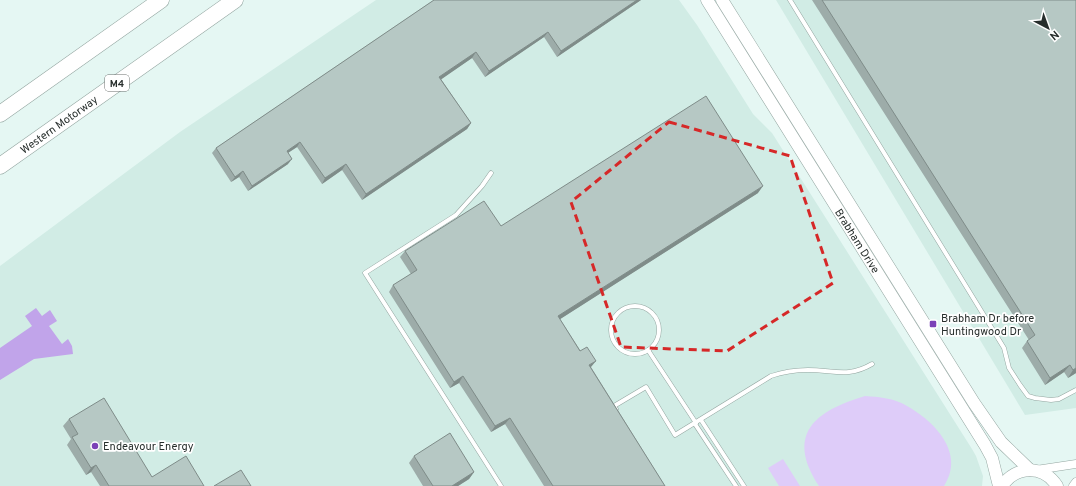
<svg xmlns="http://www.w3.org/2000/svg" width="1076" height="486" font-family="Overpass,sans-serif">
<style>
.built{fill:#d1ece5}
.green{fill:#deccf9}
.forest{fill:#c1a4ea}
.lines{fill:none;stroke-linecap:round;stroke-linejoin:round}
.lane-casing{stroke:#94a6a1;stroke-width:5}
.street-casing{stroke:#94a6a1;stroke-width:9}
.secondary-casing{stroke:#94a6a1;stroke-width:13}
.highway-casing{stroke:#94a6a1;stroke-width:17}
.lane{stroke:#fff;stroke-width:4}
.street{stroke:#fff;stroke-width:8}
.secondary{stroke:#fff;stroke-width:12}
.highway{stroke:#fff;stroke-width:16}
.wall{fill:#9daca9}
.shaded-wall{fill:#7f8c89}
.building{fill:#b6c8c4;stroke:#7f8c89}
.marked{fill:none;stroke:#d62828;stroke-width:3;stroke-dasharray:8 5;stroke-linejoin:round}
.poi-dot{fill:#7b41b7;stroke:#fff;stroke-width:1.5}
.labels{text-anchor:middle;stroke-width:3.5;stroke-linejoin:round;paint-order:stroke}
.shield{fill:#fff;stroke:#686d6b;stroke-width:1}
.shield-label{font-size:10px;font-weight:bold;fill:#272e2c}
.street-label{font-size:11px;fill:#272e2c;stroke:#fff}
.poi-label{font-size:11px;fill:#272e2c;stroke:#fff;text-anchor:start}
</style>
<rect width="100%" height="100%" fill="#e5f7f3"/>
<g class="built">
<polygon points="376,0 679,0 697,25 753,114 772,133 972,449 976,456 983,476 982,486 0,486 0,266 180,132"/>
<polygon points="776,0 1076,0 1076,408 1025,415"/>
</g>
<g class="green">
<path d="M865 396C879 397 894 398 907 406 934 421 966 453 944 486H819C785 434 815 411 865 396Z"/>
<polygon points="783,459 800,486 779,486 768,468"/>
</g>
<polygon class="forest" points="36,308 42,316 50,310 57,321 49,326 62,344 68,339 72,346 73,354 34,359 0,380 0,348 32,326 25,316"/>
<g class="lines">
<defs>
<g id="lane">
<polyline points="790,0 1004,348 1009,368 1020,385 1028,396 1035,398 1051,400 1059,399 1076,390"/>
<polyline points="491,173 482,186 456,215 365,273 501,486"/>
<circle cx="635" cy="330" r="24"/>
<polyline points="648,350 696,423"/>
<path d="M616 409 614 406 646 387 675 435 771 376C783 372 796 370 808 370 834 370 848 378 872 364"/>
<polyline points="701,420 744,486"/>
<polyline points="695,424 736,486"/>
</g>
<g id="street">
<polyline points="1036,470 1076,464"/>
<polyline points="1073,486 1076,482"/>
</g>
<g id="secondary">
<path id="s1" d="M707 0 985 445 992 458 999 486"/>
<polyline points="722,0 974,403 1001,442 1030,470"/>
<path d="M1002 486C1016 465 1044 465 1057 486"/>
</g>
<g id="highway">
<polyline points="0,114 161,0"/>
<path id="s2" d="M0 166 235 0"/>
</g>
</defs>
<use href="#lane" class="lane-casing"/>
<use href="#street" class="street-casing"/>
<use href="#secondary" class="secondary-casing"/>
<use href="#highway" class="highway-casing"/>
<use href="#lane" class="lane"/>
<use href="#street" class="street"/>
<use href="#secondary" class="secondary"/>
<use href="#highway" class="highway"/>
</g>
<g class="wall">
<polygon points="434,0 641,0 557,57 544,37 485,77 472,58 441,79 471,123 467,129 362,200 342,170 322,184 297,147 288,153 288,164 248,191 239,177 231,182 212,153 216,148"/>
<polygon points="812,0 1076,0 1076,373 1068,378 1064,372 1045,385 1022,348 1027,341 1029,340"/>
<polygon points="758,193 560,319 591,367 665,486 544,486 505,424 491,432 459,383 450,388 389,292 393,285 411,274 400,257 405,251 501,226"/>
<polygon points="69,419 152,477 204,486 100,486 91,472 86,475 67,445 71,439 63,426"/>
<polygon points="414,456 474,472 469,479 458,486 423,486 409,463"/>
</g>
<g class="shaded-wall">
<polygon points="637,0 641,0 557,57 561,51"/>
<polygon points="548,32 544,37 485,77 489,71"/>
<polygon points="476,52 472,58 436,83 439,77"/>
<polygon points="471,123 467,129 362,200 366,194"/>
<polygon points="300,142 297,147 283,156 287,151"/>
<polygon points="292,159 288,164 248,191 252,186"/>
<polygon points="346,164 342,170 322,184 325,178"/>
<polygon points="243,171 239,177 231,182 235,177"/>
<polygon points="763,186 758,193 554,323 558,316"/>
<polygon points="596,361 591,367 584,371 589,365"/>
<polygon points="1070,365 1064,372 1045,385 1050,378"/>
<polygon points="1076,368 1076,373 1068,378 1073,370"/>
<polygon points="463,376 459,383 450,388 454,382"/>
<polygon points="510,418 505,424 491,432 495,426"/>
<polygon points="96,465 91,472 86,475 91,468"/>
<polygon points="474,472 469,479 458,486 452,486"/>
</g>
<g class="building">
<polygon points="434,0 637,0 561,51 548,32 489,71 476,52 439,77 471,123 366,194 346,164 325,178 300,142 287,151 292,159 252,186 243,171 235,177 216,148"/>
<polygon points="822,0 1076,0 1076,368 1073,370 1070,365 1050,378 1027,341 1035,335"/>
<polygon points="706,96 763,186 558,316 580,351 587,347 596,361 589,365 665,486 553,486 510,418 495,426 463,376 454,382 393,285 417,270 405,251 484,201 501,226"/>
<polygon points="104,398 152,477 186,456 204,486 109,486 96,465 91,468 72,437 78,434 69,419"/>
<polygon points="450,433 474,472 452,486 433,486 414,456"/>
<polygon points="241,470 251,486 214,486"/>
</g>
<path class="marked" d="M669 122 790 156 833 283 727 351 621 347 571 202Z"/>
<g class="poi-dot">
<rect x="929" y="320" width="8" height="8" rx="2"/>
<circle cx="95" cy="446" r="4"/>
</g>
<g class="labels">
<rect class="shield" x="105" y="75" width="24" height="16" rx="3"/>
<g class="shield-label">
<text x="117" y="87">M4</text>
</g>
<g class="street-label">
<text dy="4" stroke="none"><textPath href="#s2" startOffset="72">Western Motorway</textPath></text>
<text dy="4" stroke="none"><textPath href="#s1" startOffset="284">Brabham Drive</textPath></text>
</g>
<g class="poi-label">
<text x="941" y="322">Brabham Dr before<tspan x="941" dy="13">Huntingwood Dr</tspan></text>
<text x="103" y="450">Endeavour Energy</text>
</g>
</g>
<g transform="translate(1048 28) rotate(139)" stroke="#ffffff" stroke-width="3" paint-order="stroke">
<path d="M0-3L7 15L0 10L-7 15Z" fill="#272e2c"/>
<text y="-6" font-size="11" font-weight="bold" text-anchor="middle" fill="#272e2c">N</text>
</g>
</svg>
